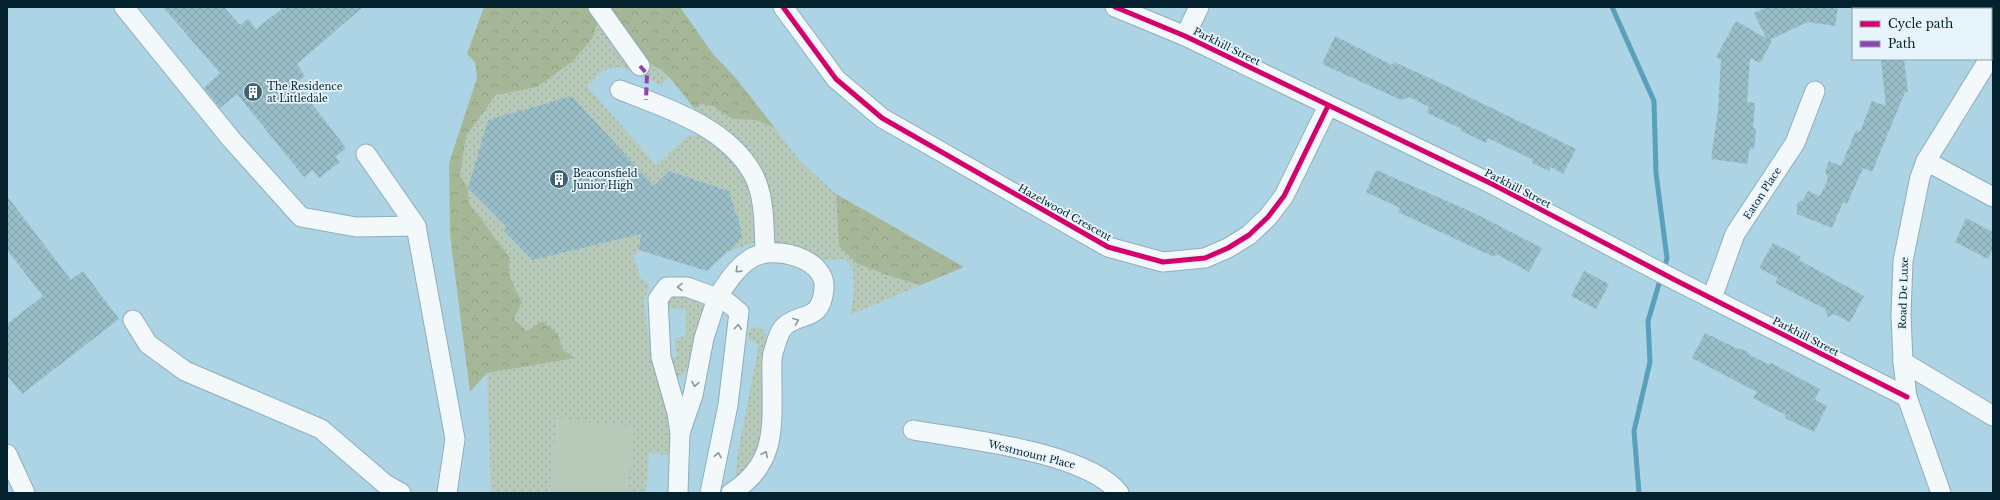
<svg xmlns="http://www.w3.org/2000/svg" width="2000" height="500" font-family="'Libre Baskerville',serif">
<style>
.grass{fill:url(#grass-dots)}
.forest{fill:url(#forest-crowns)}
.garden{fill:#b7c9b8}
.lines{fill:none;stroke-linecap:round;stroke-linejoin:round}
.stream{stroke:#59a0bc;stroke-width:5}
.building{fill:url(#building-cross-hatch)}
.minor-casing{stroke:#8eadbb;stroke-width:21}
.minor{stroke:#f3f9fb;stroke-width:19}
.quiet{stroke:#8e44ad;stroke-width:4;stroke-dasharray:8 4;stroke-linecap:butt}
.cycleway-casing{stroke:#e7f4fb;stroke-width:8}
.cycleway{stroke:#d6006c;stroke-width:5}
.oneway{stroke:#87989f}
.labels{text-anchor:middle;stroke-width:3.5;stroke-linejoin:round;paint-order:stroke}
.street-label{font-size:10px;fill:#04222e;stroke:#e7f4fb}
.poi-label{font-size:10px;fill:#04222e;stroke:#e7f4fb;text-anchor:start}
</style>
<defs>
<pattern id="grass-dots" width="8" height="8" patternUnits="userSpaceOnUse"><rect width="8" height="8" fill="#b7c9b8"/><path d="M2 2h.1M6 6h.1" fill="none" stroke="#9cac9e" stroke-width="1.8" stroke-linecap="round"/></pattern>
<pattern id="forest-crowns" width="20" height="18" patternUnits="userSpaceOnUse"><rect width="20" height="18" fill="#a6b797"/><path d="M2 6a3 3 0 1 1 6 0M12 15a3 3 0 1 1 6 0" fill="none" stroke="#8d9d82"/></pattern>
<pattern id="building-cross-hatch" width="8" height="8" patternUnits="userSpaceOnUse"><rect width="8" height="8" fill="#99bec8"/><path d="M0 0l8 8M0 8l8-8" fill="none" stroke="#82a3ac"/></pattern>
</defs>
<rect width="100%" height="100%" fill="#add4e5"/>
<g class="grass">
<path d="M599 20 644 62 653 64 668 77 661 86C645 76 623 61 603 71 598 74 592 82 587 86L656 165 688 136 700 135 710 140 730 155 745 174 754 217 756 242 730 251 742 237 738 216 736 215 729 191 669 171 654 186 572 96 488 120 468 189 507 227 503 231 531 260 641 234 639 250 634 257V262L637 263 639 277 649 284 648 291 644 298 647 330 670 403V455L649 453 646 493H627L634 427 557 419 549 493H491L487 373 574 358 563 350 558 334 527 332 514 319 522 302C514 287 506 274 510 258L469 203 460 175 466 136 496 95 537 87 573 61 592 39Z"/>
<path d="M699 104 713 106 732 119 756 120 775 128 800 161 836 194 839 246 858 264 890 276 921 285 850 315 854 294 853 269 845 259 824 260 809 252 773 244C776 209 769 169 742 144 727 131 710 122 695 109Z"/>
<polygon points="673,296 698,296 708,305 691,369 688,368 683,376 677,378 669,359 677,356 674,339 686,336 686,309 668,309 668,302"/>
<polygon points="758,327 763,330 767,336 766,432 753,465 736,478 737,458 759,344 749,340 748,334 751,328"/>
</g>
<g class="forest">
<path d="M484 7H591L599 19 592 39 573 61 537 87 496 95 466 136 460 175 468 189 469 203 510 258C506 274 514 287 522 302L514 319 527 331 542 321 558 334 563 350 575 358 487 373 470 392 450 235 449 163 477 78 475 62 467 54Z"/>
<path d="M604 7H680L713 54 735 77 775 128 756 120 732 119 713 106 699 104 695 109C681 93 666 66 644 62Z"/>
<polygon points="836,194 964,267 921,285 890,276 858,264 839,246"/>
</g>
<polygon class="garden" points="557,418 635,427 627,493 549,493"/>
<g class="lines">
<g class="stream">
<polyline points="1612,7 1654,101 1656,173 1667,258 1664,270"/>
<polyline points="1639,493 1634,431 1650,362 1648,321 1661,277"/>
</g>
</g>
<g class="building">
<polygon points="163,7 224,7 240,25 248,19 256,29 284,7 363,7 297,64 305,76 296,83 346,148 335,157 340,162 319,178 313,170 304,177 237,94 220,108 204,88 220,73"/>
<polygon points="1766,7 1838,7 1835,26 1808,22 1769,40 1772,41 1760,63 1750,58 1747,102 1755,103 1753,128 1756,129 1754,149 1750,148 1747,164 1711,159 1718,110 1721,60 1716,57 1736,21 1766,38 1754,13"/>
<polygon points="1335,36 1392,65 1394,62 1434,80 1576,149 1563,174 1551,167 1549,171 1532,163 1533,160 1488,138 1486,143 1461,131 1462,129 1427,113 1429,107 1409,97 1401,100 1322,64"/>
<polygon points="1904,59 1908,92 1905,92 1872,172 1863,168 1847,204 1843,202 1832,228 1797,214 1797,203 1803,200 1808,191 1820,196 1828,179 1825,171 1829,161 1841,166 1856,130 1860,132 1872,101 1886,106 1881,60"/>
<polygon points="572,96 654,186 669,171 729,191 736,215 738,216 742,237 730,251 728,251 707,271 639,250 641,234 532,260 503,230 507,227 468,188 488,120"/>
<polygon points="1376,170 1474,213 1542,248 1529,272 1496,254 1494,257 1398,212 1400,208 1366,192"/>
<polygon points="7,196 71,280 83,271 119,319 22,394 7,375 7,324 43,296 7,250"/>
<polygon points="1966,218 1993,232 1993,249 1988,259 1955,242"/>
<polygon points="1773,243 1801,257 1799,260 1864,296 1850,322 1834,314 1828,317 1825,309 1775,283 1778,278 1759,268"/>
<polygon points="1584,271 1609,284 1596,309 1571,296"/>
<polygon points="1705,333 1738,349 1741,349 1748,352 1748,354 1770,365 1771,363 1820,389 1815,400 1827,406 1814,432 1785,418 1786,415 1753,398 1757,392 1692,358"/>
</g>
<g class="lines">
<defs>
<g id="minor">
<polyline points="124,7 231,139 301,217 356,227 416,226"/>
<polyline points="598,7 640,66"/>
<polyline points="783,7 836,79 882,118 1108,247 1163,262 1205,258 1228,248 1249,235 1268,217 1284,196 1328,106"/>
<polyline points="1115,7 1185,36 1494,185 1677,281 1907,397"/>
<polyline points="1185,36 1199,7"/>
<path d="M620 90C667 108 727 127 753 174 765 196 764 227 765 252"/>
<polyline points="366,154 416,226 455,439 447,493"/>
<polyline points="1926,161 1993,197"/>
<polyline points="1712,298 1735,234 1795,143 1815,91"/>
<polyline points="133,320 148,344 185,371 321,429 385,484 401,493"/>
<polyline points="1903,362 1993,416"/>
<path d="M913 430C965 439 1087 452 1119 493"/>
<path d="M680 433 677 413 661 357 658 299 667 287H687L717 298C726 284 736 268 750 259 771 244 827 257 824 289 821 321 803 312 786 325 778 331 776 345 773 353 771 361 772 372 772 380 772 427 777 464 731 493"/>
<polyline points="7,454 25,493"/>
<polyline points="678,493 680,433 693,395 704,338 717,298 727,302 739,312 728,405 710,493"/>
<polyline points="1941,493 1907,397 1903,362 1901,315 1903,261 1920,177 1926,161 1989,59"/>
</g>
</defs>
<use href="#minor" class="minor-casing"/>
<use href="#minor" class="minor"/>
<polyline class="quiet" points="640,66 647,74 646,100"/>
<defs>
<g id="cycleway">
<polyline points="783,7 836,79 882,118 1108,247 1163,262 1205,258 1228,248 1249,235 1268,217 1284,196 1328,106"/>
<polyline points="1115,7 1185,36 1494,185 1677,281 1907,397"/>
</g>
</defs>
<use href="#cycleway" class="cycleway-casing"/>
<use href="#cycleway" class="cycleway"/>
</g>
<defs><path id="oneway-chevron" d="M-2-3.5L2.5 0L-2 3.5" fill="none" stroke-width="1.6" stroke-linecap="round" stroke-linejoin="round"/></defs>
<g class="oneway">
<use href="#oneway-chevron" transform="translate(738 270) rotate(136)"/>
<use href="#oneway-chevron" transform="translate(680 287) rotate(-179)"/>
<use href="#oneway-chevron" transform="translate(796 321) rotate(-22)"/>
<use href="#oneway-chevron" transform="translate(738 327) rotate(-85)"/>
<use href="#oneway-chevron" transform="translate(695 384) rotate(100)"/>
<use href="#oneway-chevron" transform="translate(765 454) rotate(-63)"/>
<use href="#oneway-chevron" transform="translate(718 455) rotate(-79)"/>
</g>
<defs>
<symbol id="building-disc" viewBox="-11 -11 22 22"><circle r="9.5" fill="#3f606e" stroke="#e7f4fb"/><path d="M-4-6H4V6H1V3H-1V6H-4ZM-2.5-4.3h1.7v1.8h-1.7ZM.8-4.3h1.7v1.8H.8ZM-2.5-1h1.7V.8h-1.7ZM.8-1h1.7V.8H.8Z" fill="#fff"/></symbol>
</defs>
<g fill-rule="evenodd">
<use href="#building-disc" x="242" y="81" width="22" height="22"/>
<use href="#building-disc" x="548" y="168" width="22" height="22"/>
</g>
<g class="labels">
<g class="street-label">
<text transform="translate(1227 46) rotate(26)" y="4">Parkhill Street</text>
<text transform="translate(1518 188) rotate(27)" y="4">Parkhill Street</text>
<text transform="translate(1762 193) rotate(-57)" y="4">Eaton Place</text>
<text transform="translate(1065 212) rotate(29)" y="4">Hazelwood Crescent</text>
<text transform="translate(1903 293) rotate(-88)" y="4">Road De Luxe</text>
<text transform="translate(1806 336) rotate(27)" y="4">Parkhill Street</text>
<text transform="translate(1032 454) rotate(14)" y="4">Westmount Place</text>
</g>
<g class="poi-label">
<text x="267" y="90">The Residence<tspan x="267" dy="12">at Littledale</tspan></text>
<text x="573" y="177">Beaconsfield<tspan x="573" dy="12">Junior High</tspan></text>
</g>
</g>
<rect width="2000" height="500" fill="none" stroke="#04222e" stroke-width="16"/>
<rect x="1852" y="8" width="140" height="52" fill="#e7f4fb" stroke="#8ca0a9"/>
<rect x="1860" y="21" width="20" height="6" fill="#d6006c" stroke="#8ca0a9"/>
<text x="1888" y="28" font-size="12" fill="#04222e">Cycle path</text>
<rect x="1860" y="41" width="20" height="6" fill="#8e44ad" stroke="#8ca0a9"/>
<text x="1888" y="48" font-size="12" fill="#04222e">Path</text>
</svg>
